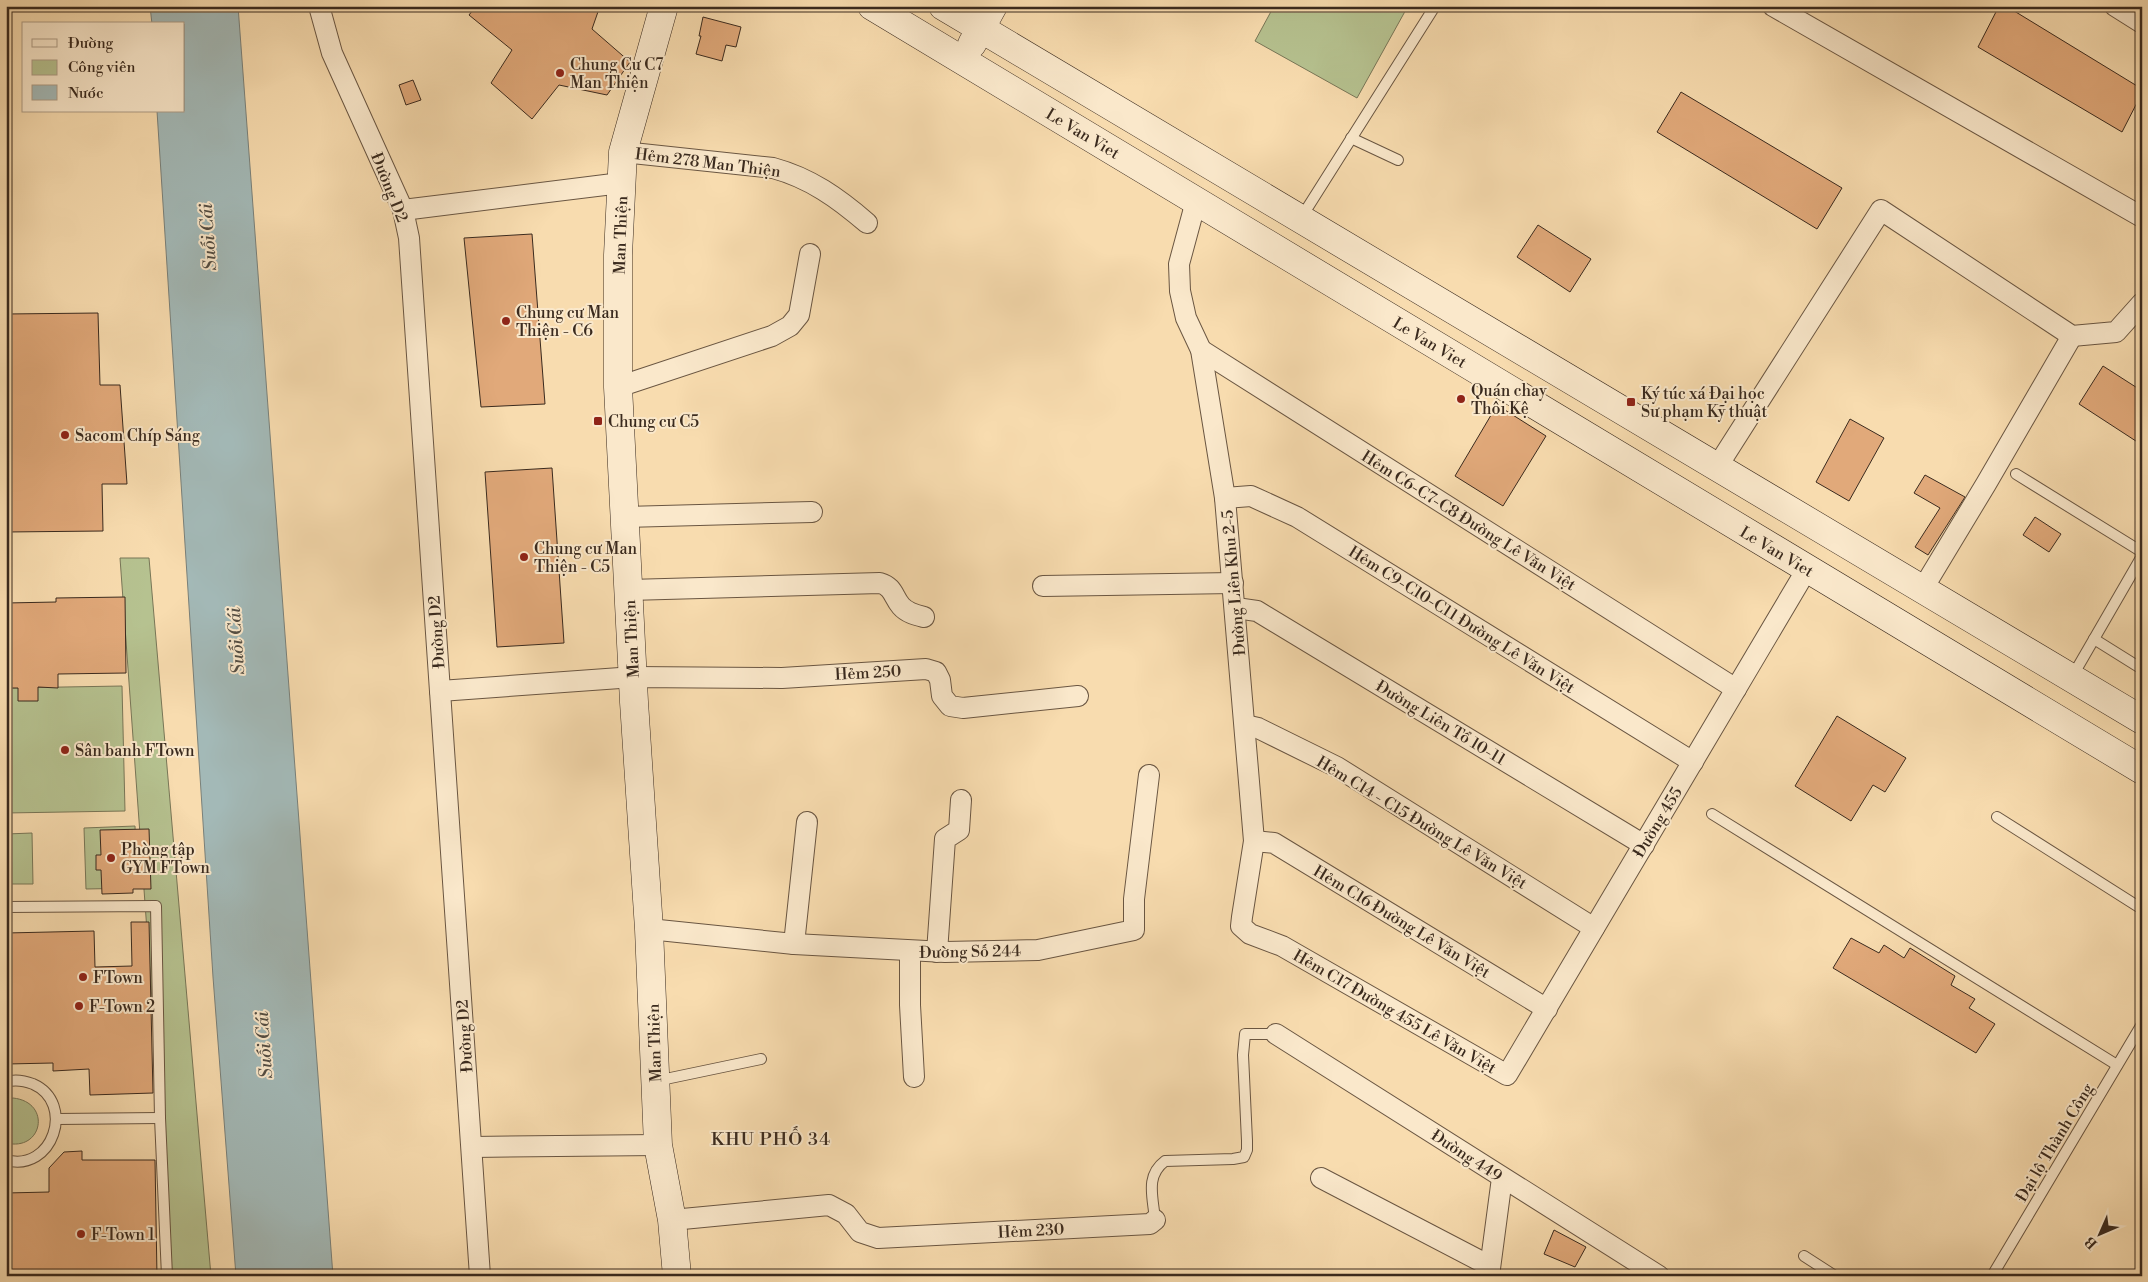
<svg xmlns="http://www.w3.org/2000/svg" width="2148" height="1282" font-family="'Libre Bodoni',serif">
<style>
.green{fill:#b6c290;stroke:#787657}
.water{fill:#a3b9b7;stroke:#79807a}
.building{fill:#e1a97a;stroke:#3a2a1e}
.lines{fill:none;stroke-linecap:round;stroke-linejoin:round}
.lane-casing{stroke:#6a5642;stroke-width:12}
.street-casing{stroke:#6a5642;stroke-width:22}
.secondary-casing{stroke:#3a2a1e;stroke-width:29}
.lane{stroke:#fae8cb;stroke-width:10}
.street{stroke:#fae8cb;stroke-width:20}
.secondary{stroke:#fae8cb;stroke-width:28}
.poi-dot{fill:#8f2418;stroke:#fae8cb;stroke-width:2}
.labels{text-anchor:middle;stroke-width:4;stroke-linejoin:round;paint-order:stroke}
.poi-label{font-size:16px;fill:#3a2a1e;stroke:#fae8cb;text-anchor:start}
.street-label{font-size:16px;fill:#3a2a1e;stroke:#fae8cb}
.water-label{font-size:18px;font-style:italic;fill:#544e44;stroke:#fae8cb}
.neighbourhood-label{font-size:18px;letter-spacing:1px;fill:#3a2a1e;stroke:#fae8cb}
</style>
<rect width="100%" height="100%" fill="#f8dcaf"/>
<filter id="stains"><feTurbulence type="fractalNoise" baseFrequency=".004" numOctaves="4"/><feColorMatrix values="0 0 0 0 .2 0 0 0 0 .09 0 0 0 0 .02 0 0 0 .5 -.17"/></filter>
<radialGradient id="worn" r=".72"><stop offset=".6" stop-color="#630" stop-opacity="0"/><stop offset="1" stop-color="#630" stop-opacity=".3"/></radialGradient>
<g class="green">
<polygon points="1274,6 1408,6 1357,98 1255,41"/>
<polygon points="120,558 149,558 211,1276 172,1276"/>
<polygon points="122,686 125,811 6,813 6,688"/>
<polygon points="135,826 137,888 86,889 84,828"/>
<polygon points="32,833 33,884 6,884 6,834"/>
<path d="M13 1098C52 1102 43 1152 6 1143V1100Z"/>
</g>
<polygon class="water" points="150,6 238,6 333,1276 236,1276 213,977 157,111 184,111 184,24 152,24"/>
<g class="building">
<polygon points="476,6 600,6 592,29 630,62 607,95 559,85 532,119 491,83 512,50 469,15"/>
<polygon points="1999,6 2006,6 2142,89 2142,93 2122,132 1978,47"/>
<polygon points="703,17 741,27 736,47 726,45 722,61 696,54 701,36 699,36"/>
<polygon points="413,80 421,100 406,105 399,85"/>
<polygon points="1681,92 1842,188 1817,229 1657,132"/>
<polygon points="1538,225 1591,259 1570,292 1517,257"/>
<polygon points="532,234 545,404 481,407 464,238"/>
<polygon points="98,313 100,385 120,385 127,484 102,484 103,531 6,532 6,314"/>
<polygon points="2103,366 2142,391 2142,445 2079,404"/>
<polygon points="1497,405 1546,436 1503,506 1455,476"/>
<polygon points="1850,419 1884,438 1849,501 1816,482"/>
<polygon points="552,468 564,643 497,647 485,472"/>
<polygon points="1925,475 1965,497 1928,555 1915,547 1940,508 1914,493"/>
<polygon points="2035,517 2061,534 2049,552 2023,535"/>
<polygon points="125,597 126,673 58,674 58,688 38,687 38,701 18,701 18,688 6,688 6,603 56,602 56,598"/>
<polygon points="1837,716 1906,758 1885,792 1873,785 1851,821 1795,786"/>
<polygon points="149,829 151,889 133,889 133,893 102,894 101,870 96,870 96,855 101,855 100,830"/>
<polygon points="131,922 149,922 153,1093 90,1095 89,1069 53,1071 53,1063 7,1064 6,933 94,931 95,967 132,966"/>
<polygon points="1851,938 1879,953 1884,945 1904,958 1910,948 1955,976 1951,985 1975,999 1969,1008 1995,1024 1976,1053 1833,968"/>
<polygon points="82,1151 82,1160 155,1160 157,1276 6,1276 6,1193 49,1192 49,1168 64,1152"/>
<polygon points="1554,1230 1586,1247 1575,1267 1544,1254"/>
</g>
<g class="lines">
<defs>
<g id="lane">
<polyline points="1351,138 1398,160"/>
<polyline points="1301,218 1435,6"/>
<polyline points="2016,474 2142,552"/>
<polyline points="2094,639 2142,669"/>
<polyline points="2072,677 2142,556"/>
<polyline points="1712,814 2117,1065"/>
<polyline points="1997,817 2142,909"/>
<polyline points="6,907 156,906 160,1118 167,1276"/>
<polyline points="656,1081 761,1059"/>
<path d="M6 1082C15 1079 25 1081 33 1084 76 1103 53 1173 6 1160"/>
<polyline points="57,1119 160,1118"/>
<path d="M1155 1220C1153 1197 1145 1176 1165 1161L1233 1159 1244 1157 1247 1150V1141L1243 1055 1245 1034H1276"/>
<polyline points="1804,1256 1835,1276"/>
<polyline points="1992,1276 2142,1024"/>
</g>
<g id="street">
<polyline points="319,6 332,53 403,210 409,238 480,1276"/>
<polyline points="1773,6 2142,217"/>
<polyline points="2115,6 2142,23"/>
<path d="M623 152 773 168C810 178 838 198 867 223"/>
<polyline points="1196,201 1179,264 1180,291 1186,318 1201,350 1225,498 1254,841 1242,917 1241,926 1250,934 1282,946 1507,1075 1807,569"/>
<polyline points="403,210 621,183"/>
<polyline points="1201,350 1736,689"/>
<polyline points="618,387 772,336 790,326 799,315 810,254"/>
<polyline points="1717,467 1881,210 2072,336 2116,332 2142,303"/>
<polyline points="1225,498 1251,496 1297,517 1693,762"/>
<polyline points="625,517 812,512"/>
<polyline points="1043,586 1233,583"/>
<path d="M629 590 880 583C894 587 893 597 901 606 907 613 916 615 924 617"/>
<polyline points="1922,590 1986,484 2072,336"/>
<polyline points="1236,608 1257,611 1644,845"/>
<polyline points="440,691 634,677 782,678 926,669 936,672 940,680 942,696 950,706 963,708 1078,696"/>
<polyline points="1245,725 1258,728 1337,767 1594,928"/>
<polyline points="1254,841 1274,843 1547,1009"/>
<polyline points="649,929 794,944 945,952 1038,950 1134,930 1134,899 1149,775"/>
<polyline points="794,944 807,822"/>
<polyline points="910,952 910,1005 914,1077"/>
<polyline points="937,952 945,839 959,830 961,800"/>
<polyline points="1276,1034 1659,1276"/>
<polyline points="472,1147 658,1145"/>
<polyline points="1321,1178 1490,1266"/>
<polyline points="672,1220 829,1205 846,1214 860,1232 878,1238 1150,1224 1155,1220"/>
<polyline points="1489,1276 1502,1178"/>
</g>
<g id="secondary">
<polyline points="664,6 623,152 618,255 618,387 634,702 649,929 658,1145 672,1220 677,1276"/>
<polyline points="872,6 2142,770"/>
<polyline points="943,6 2142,720"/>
<polyline points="972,44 993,6"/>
</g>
</defs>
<use href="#lane" class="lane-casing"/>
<use href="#street" class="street-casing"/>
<use href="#secondary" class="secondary-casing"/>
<use href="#lane" class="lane"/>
<use href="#street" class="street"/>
<use href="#secondary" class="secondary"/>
</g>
<g class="poi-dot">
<circle cx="560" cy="73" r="5"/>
<circle cx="506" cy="321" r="5"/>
<circle cx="1461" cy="399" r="5"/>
<rect x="1626" y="397" width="10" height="10" rx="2.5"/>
<rect x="593" y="416" width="10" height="10" rx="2.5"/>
<circle cx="65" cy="435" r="5"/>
<circle cx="524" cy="557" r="5"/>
<circle cx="65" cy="750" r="5"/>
<circle cx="111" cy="858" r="5"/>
<circle cx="83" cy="977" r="5"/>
<circle cx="79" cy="1006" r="5"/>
<circle cx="81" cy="1234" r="5"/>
</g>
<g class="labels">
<g class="poi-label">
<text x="570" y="70">Chung Cư C7<tspan x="570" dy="18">Man Thiện</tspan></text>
<text x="516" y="318">Chung cư Man<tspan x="516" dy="18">Thiện - C6</tspan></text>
<text x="1471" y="396">Quán chay<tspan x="1471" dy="18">Thôi Kệ</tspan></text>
<text x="1641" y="399">Ký túc xá Đại học<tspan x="1641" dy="18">Sư phạm Kỹ thuật</tspan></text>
<text x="608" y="427">Chung cư C5</text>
<text x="75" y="441">Sacom Chíp Sáng</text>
<text x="534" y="554">Chung cư Man<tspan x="534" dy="18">Thiện - C5</tspan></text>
<text x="75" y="756">Sân banh FTown</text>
<text x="121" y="855">Phòng tập<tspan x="121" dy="18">GYM FTown</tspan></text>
<text x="93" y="983">FTown</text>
<text x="89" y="1012">F-Town 2</text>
<text x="91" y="1240">F-Town 1</text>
</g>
<g class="street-label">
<text transform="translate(1083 133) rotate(31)" y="6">Le Van Viet</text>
<text transform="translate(708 162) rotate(7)" y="6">Hẻm 278 Man Thiện</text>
<text transform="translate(390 187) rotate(68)" y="6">Đường D2</text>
<text transform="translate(620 235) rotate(-88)" y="6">Man Thiện</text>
<text transform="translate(1430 342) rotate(31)" y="6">Le Van Viet</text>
<text transform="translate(1469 520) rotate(32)" y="6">Hẻm C6-C7-C8 Đường Lê Văn Việt</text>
<text transform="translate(1777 551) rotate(31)" y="6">Le Van Viet</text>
<text transform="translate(1233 583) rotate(-95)" y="6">Đường Liên Khu 2-5</text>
<text transform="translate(1462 619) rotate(32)" y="6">Hẻm C9-C10-C11 Đường Lê Văn Việt</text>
<text transform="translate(436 632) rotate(-94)" y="6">Đường D2</text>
<text transform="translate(631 639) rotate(-93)" y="6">Man Thiện</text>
<text transform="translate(868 672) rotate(-3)" y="6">Hẻm 250</text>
<text transform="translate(1441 722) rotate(31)" y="6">Đường Liên Tổ 10-11</text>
<text transform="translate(1422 822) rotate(31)" y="6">Hẻm C14 - C15 Đường Lê Văn Việt</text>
<text transform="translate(1657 822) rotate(-59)" y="6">Đường 455</text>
<text transform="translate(1402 921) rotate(31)" y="6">Hẻm C16 Đường Lê Văn Việt</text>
<text transform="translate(970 951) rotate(-1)" y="6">Đường Số 244</text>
<text transform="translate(1395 1011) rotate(30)" y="6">Hẻm C17 Đường 455 Lê Văn Việt</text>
<text transform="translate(464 1036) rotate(-94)" y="6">Đường D2</text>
<text transform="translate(654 1043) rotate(-92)" y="6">Man Thiện</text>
<text transform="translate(2054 1142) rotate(-59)" y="6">Đại lộ Thành Công</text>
<text transform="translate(1467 1155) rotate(33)" y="6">Đường 449</text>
<text transform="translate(1031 1230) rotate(-3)" y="6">Hẻm 230</text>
</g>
<g class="water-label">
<text transform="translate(208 237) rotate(-94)" y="6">Suối Cái</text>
<text transform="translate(236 641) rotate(-94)" y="6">Suối Cái</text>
<text transform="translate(264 1045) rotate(-94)" y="6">Suối Cái</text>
</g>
<g class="neighbourhood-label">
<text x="771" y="1145">KHU PHỐ 34</text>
</g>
</g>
<rect width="2148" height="1282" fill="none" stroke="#f8dcaf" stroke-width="25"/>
<rect x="8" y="8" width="2133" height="1267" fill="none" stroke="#3a2a1e" stroke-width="2.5"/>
<rect x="12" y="12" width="2123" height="1257" fill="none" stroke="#3a2a1e"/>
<rect x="22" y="22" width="162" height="90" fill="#fae8cb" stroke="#ad9c86"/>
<rect x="32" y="39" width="25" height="8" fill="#fae8cb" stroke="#ad9c86"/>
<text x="68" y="48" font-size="15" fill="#3a2a1e">Đường</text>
<rect x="32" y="60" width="25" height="15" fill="#b6c290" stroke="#ad9c86"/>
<text x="68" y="72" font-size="15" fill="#3a2a1e">Công viên</text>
<rect x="32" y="85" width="25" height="15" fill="#a3b9b7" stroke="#ad9c86"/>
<text x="68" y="98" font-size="15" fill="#3a2a1e">Nước</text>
<g transform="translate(2100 1234) rotate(225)" stroke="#fae8cb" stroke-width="4" paint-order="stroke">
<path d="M0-4L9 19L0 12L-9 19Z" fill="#3a2a1e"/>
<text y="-8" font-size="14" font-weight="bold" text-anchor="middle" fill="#3a2a1e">B</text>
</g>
<rect width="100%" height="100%" filter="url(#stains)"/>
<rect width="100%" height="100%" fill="url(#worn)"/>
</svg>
